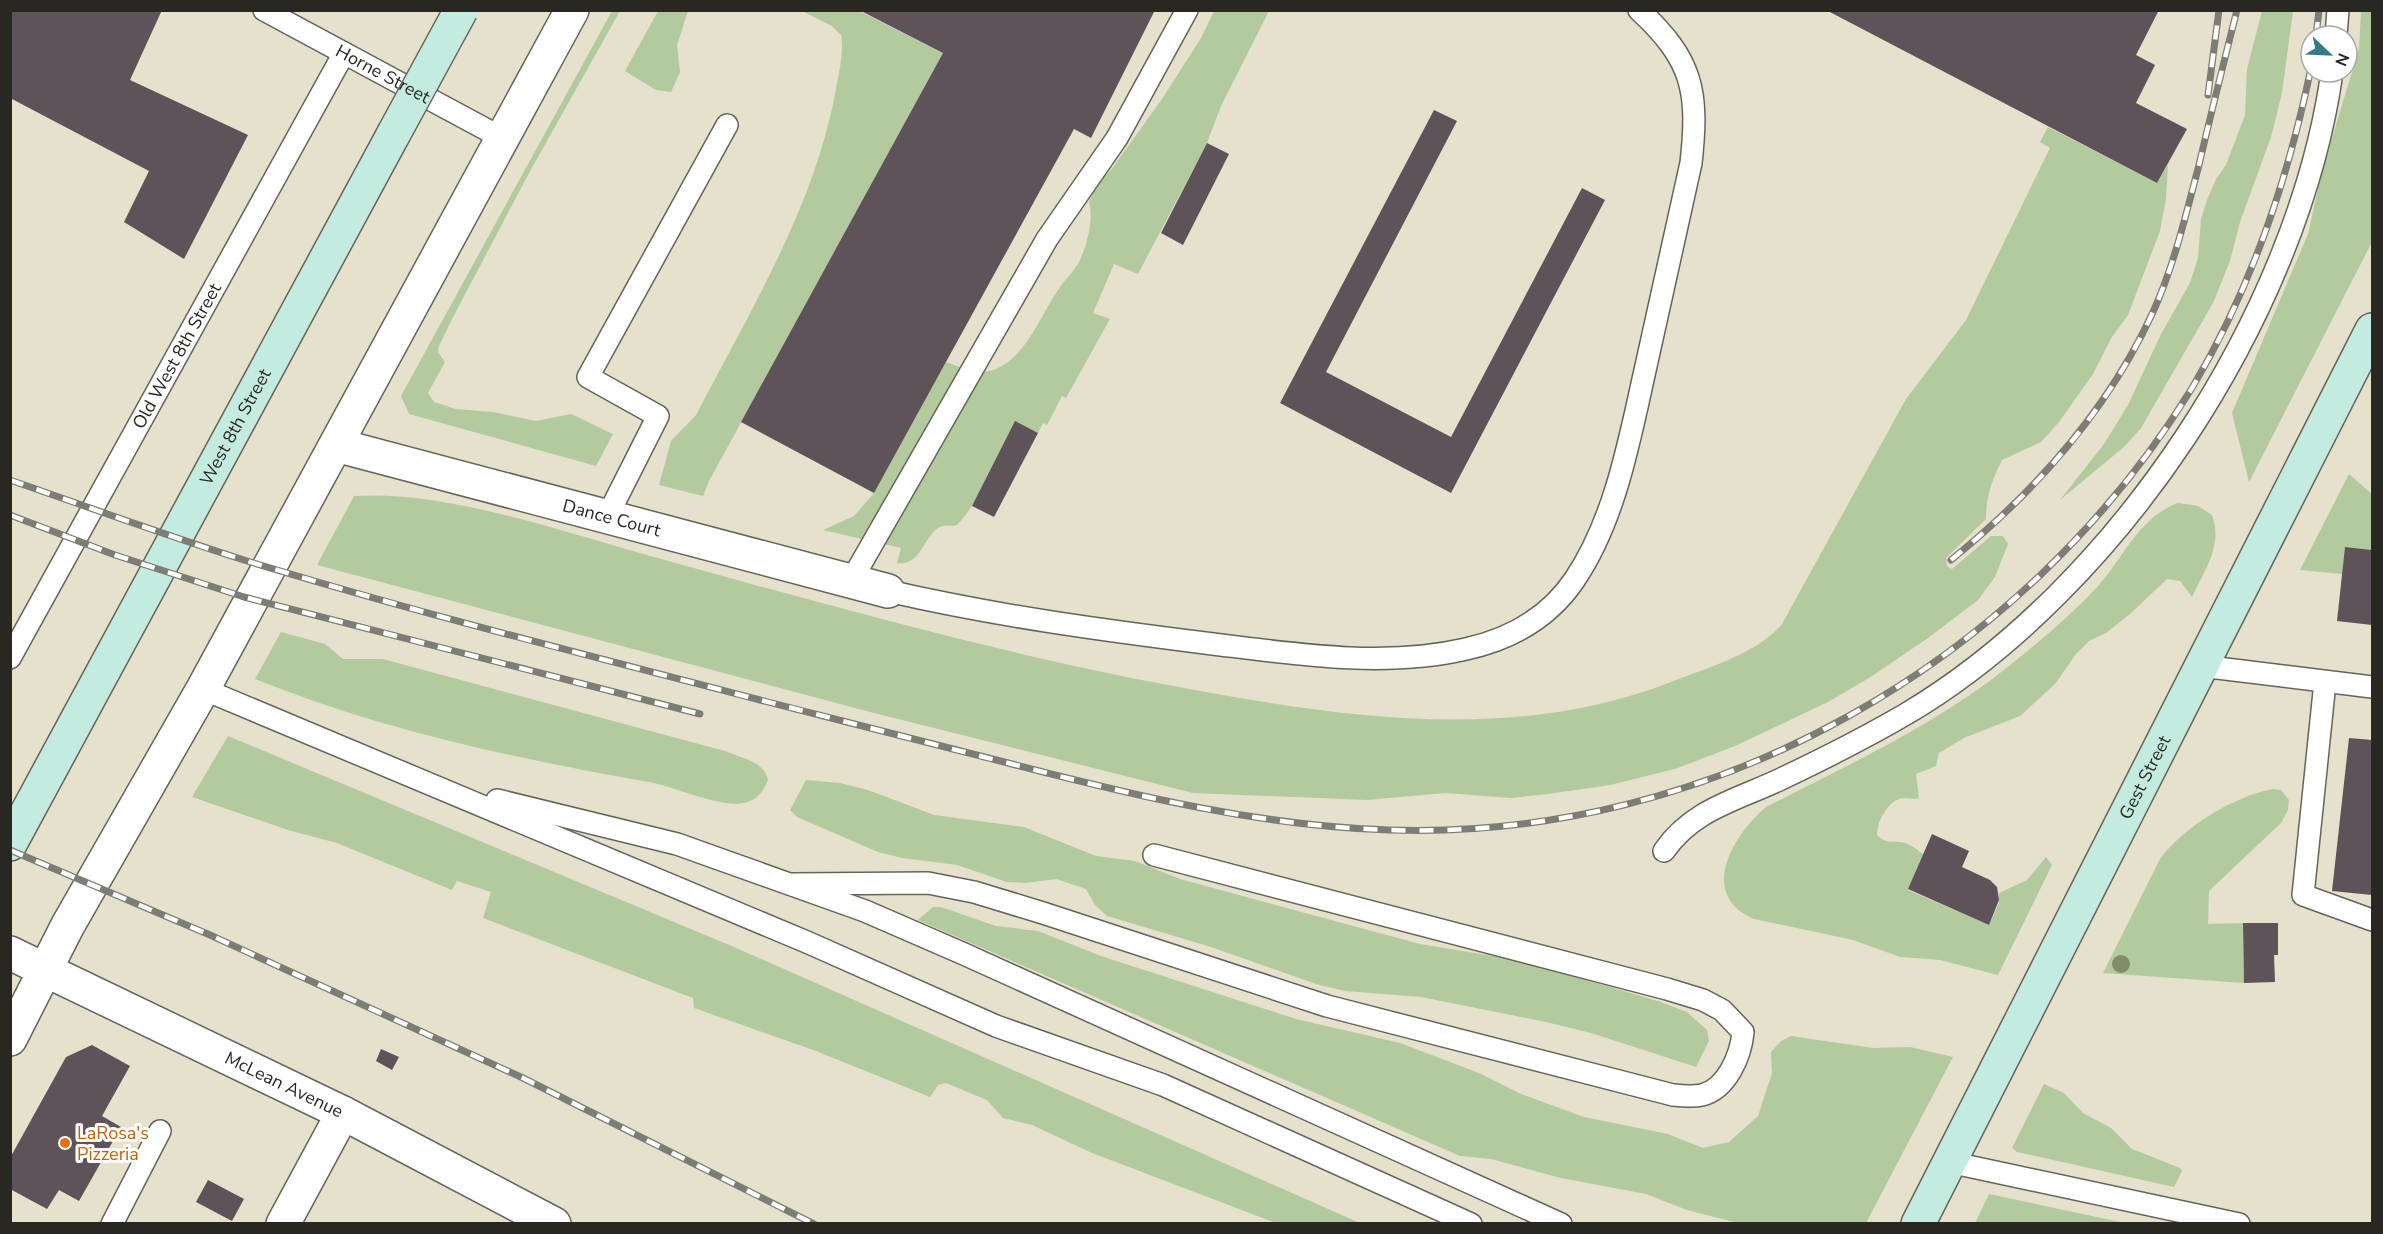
<svg xmlns="http://www.w3.org/2000/svg" width="2383" height="1234" font-family="'Nunito Sans',sans-serif">
<style>
.built{fill:#e5e1cc;fill-rule:evenodd}
.green{fill:#b3ca9f}
.building{fill:#5e5359}
.lines{fill:none;stroke-linecap:round;stroke-linejoin:round}
.lane-casing{stroke:#666459;stroke-width:24}
.street-casing{stroke:#666459;stroke-width:36}
.secondary-casing{stroke:#666459;stroke-width:36}
.lane{stroke:#fff;stroke-width:21}
.street{stroke:#fff;stroke-width:33}
.secondary{stroke:#c4ebe0;stroke-width:33}
.rail-casing{stroke:#7e7d75;stroke-width:7}
.rail{stroke:#fff;stroke-width:4.5;stroke-dasharray:14;stroke-linecap:butt}
.secondary-bridge-casing{stroke:#666459;stroke-width:36;stroke-linecap:butt}
.secondary-bridge{stroke:#c4ebe0;stroke-width:33}
.tree{fill:#818d67}
.food-dot{fill:#e8710a;stroke:#fff;stroke-width:2}
.labels{text-anchor:middle;stroke-width:6;stroke-linejoin:round;paint-order:stroke}
.street-label{font-size:18px;fill:#282722;stroke:#fff}
.food-label{font-size:18px;fill:#c56008;stroke:#fff;text-anchor:start}
</style>
<rect width="100%" height="100%" fill="#f0ede1"/>
<path class="built" d="M10 11H2372V1223H11ZM2311 36H2347V72H2311Z"/>
<g class="green">
<polygon points="612,11 620,11 529,173 451,321 439,346 438,352 445,362 428,393 434,402 456,409 493,412 536,421 571,414 613,434 596,466 409,414 401,396"/>
<polygon points="658,11 688,11 677,45 680,72 671,92 656,90 625,71"/>
<path d="M802 11H859L943 53 709 481 703 496 659 485 671 441 696 415C750 311 815 206 836 89 839 72 844 53 841 35L832 26Z"/>
<path d="M1214 11H1269L1221 106 1207 143 1138 274 1114 264 1093 313 1110 319 1066 398 1062 396 1047 425 1043 423 1038 433 1015 422C997 455 983 497 957 525 950 527 944 524 938 528 923 538 921 566 897 563L901 548 823 530 854 516 874 493 946 362C960 367 980 376 996 369 1029 355 1042 310 1063 283 1069 275 1076 269 1080 260 1087 245 1094 218 1089 202L1099 182 1111 170 1162 99 1201 38Z"/>
<polygon points="2262,11 2293,11 2282,93 2271,137 2240,222 2230,261 2213,303 2141,428 2124,447 2060,500 2104,444 2128,405 2161,334 2190,283 2198,258 2201,219 2207,200 2216,179 2226,165 2245,115 2247,69"/>
<polygon points="2361,11 2372,11 2372,242 2249,482 2232,413 2308,234 2322,171 2359,49"/>
<path d="M2048 127 2157 183 2168 165 2166 199 2160 231 2128 315 2112 337 2093 374 2059 422 2041 442 2002 460C1992 480 1986 496 1986 519L1946 558 1947 566 1952 569 1991 536H2003L2008 544 1995 577 1978 600 1928 638 1869 678 1828 702 1735 746 1675 769 1610 785 1548 794 1511 798 1445 793 1367 800 1193 793 874 713 317 565 354 496C450 490 572 535 665 560 831 606 998 653 1168 685 1333 716 1510 745 1671 682 1707 668 1757 654 1782 624L1906 399 1966 320 2050 148 2040 142Z"/>
<polygon points="2349,474 2372,494 2372,550 2345,547 2342,574 2300,570"/>
<path d="M2178 503 2198 506 2212 515C2223 546 2205 569 2192 597L2180 581 2167 579 2130 614 2106 633 2089 641 2076 654 2055 684 2020 716 1964 738 1939 753 1936 766 1916 774 1919 798C1913 800 1912 798 1905 798 1889 798 1877 821 1877 835 1886 845 1895 840 1905 843 1911 845 1918 850 1923 854L1908 890 1989 925 1999 903V893L2027 880 2046 857 2052 865 1998 975 1940 960 1900 957 1853 940 1754 919C1697 895 1733 835 1766 807 1854 762 1944 721 2020 657 2047 635 2074 612 2098 586 2125 556 2138 518 2178 503Z"/>
<path d="M281 632 325 644 343 659H383L725 751C741 758 764 761 768 780 764 790 758 799 747 802 725 810 678 788 654 783 519 759 383 731 255 679Z"/>
<polygon points="228,736 734,947 1360,1223 1276,1223 1092,1153 1032,1125 1003,1118 987,1100 946,1083 938,1085 930,1097 816,1051 694,1008 693,998 483,918 491,892 457,881 452,890 337,843 288,830 192,797"/>
<polygon points="806,780 840,783 868,790 934,815 1024,827 1096,856 1135,861 1180,879 1420,944 1517,960 1661,1002 1687,1012 1707,1030 1709,1041 1696,1067 1591,1033 1546,1022 1421,997 1345,991 1316,984 1211,947 1107,916 1095,905 1086,889 1056,879 1026,883 1007,882 957,865 902,858 878,852 797,817 790,810"/>
<path d="M2273 789 2281 790 2289 800 2288 810 2281 823 2209 891 2208 924 2243 923 2244 983 2103 973 2160 859C2185 826 2232 797 2273 789Z"/>
<polygon points="933,907 941,907 996,926 1038,931 1101,956 1296,1019 1400,1043 1479,1073 1521,1094 1584,1117 1668,1134 1703,1148 1729,1142 1758,1116 1772,1073 1771,1052 1781,1041 1791,1036 1873,1048 1910,1047 1953,1057 1866,1223 1734,1222 1687,1210 1646,1194 1561,1178 1491,1159 1460,1156 918,920"/>
<polygon points="2044,1084 2064,1093 2083,1113 2111,1128 2132,1149 2180,1168 2182,1171 2174,1187 2017,1152 2012,1148"/>
<polygon points="1989,1194 2125,1223 1975,1223"/>
</g>
<g class="building">
<polygon points="10,10 162,10 130,80 248,135 184,259 124,222 149,171 12,99 10,102"/>
<polygon points="859,10 1155,10 1091,138 1074,129 874,493 741,422 943,53"/>
<polygon points="1826,10 2159,10 2136,55 2155,65 2136,103 2187,129 2157,183"/>
<polygon points="1434,110 1457,121 1326,372 1451,437 1582,188 1605,200 1451,493 1280,403"/>
<polygon points="1207,143 1229,154 1183,245 1161,233"/>
<polygon points="1015,421 1038,433 994,517 972,506"/>
<polygon points="2345,547 2372,550 2372,625 2337,621"/>
<polygon points="2349,738 2372,740 2372,895 2332,891"/>
<polygon points="1932,834 1969,851 1962,867 1990,880 1997,887 1999,900 1989,925 1908,889"/>
<polygon points="2243,923 2278,923 2278,955 2274,955 2275,982 2244,983"/>
<polygon points="92,1045 130,1066 102,1116 121,1127 79,1201 59,1190 47,1209 10,1189 10,1158 66,1057"/>
<polygon points="381,1049 399,1057 392,1070 376,1061"/>
<polygon points="208,1180 244,1199 232,1221 196,1202"/>
</g>
<g class="lines">
<defs>
<g id="lane">
<path id="s1" d="M264 10 502 138"/>
<polyline points="2336,36 2338,10"/>
<polyline points="608,515 658,416 588,377 727,125"/>
<polyline points="851,581 1047,239 1117,138 1187,10"/>
<path d="M888 591C997 616 1101 630 1213 644 1294 654 1385 668 1466 649 1511 639 1549 618 1575 579 1616 518 1630 437 1646 366 1661 299 1676 231 1691 163 1699 91 1693 60 1639 10"/>
<path id="s2" d="M10 658 344 53"/>
<polyline points="2201,666 2372,687"/>
<polyline points="2325,682 2303,895 2372,920"/>
<polyline points="203,689 809,943 996,1026 1163,1085 1471,1224"/>
<polyline points="497,800 677,844 865,911 964,954 1561,1224"/>
<path d="M1664 851C1693 809 1737 800 1781 779 1823 759 1865 738 1906 714 2117 589 2298 315 2332 72"/>
<path d="M793 884 928 883 974 892 1043 913 1327 1006 1673 1095C1683 1096 1693 1097 1702 1095 1727 1089 1741 1055 1743 1032L1722 1010 1703 1000 1667 989 1154 855"/>
<polyline points="1949,1162 2239,1224"/>
<polyline points="112,1224 160,1131"/>
</g>
<g id="street">
<path id="s3" d="M336 445 888 591"/>
<path id="s4" d="M10 953 343 1113 554 1224"/>
<polyline points="10,1039 68,925 203,689 572,10"/>
<polyline points="283,1224 343,1113"/>
</g>
<g id="secondary">
<path id="s5" d="M10 844 393 135"/>
<path id="s6" d="M1918 1224 2372 330"/>
</g>
</defs>
<use href="#lane" class="lane-casing"/>
<use href="#street" class="street-casing"/>
<use href="#secondary" class="secondary-casing"/>
<use href="#lane" class="lane"/>
<use href="#street" class="street"/>
<use href="#secondary" class="secondary"/>
<defs>
<g id="rail">
<polyline points="2316,36 2319,10"/>
<polyline points="2208,95 2219,10"/>
<path d="M10 480C88 507 165 535 244 560 414 612 587 655 760 700 844 721 928 743 1012 764 1136 796 1261 826 1389 830 1713 841 2024 662 2192 388 2251 289 2288 180 2311 68"/>
<polyline points="10,515 115,555 244,597 700,714"/>
<path d="M1951 560C2035 492 2107 412 2153 312 2174 266 2186 214 2199 165 2211 113 2224 62 2237 10"/>
<polyline points="10,850 210,935 523,1078 814,1224"/>
</g>
</defs>
<use href="#rail" class="rail-casing"/>
<use href="#rail" class="rail"/>
<defs>
<polyline id="secondary-bridge" points="393,135 461,10"/>
</defs>
<use href="#secondary-bridge" class="secondary-bridge-casing"/>
<use href="#secondary-bridge" class="secondary-bridge"/>
</g>
<circle class="tree" cx="2121" cy="964" r="9"/>
<circle class="food-dot" cx="65" cy="1143" r="6"/>
<g class="labels">
<g class="street-label">
<text dy="6" stroke="none"><textPath href="#s1" startOffset="135">Horne Street</textPath></text>
<text dy="6" stroke="none"><textPath href="#s2" startOffset="345">Old West 8th Street</textPath></text>
<text dy="6" stroke="none"><textPath href="#s5" startOffset="474">West 8th Street</textPath></text>
<text dy="6" stroke="none"><textPath href="#s3" startOffset="285">Dance Court</textPath></text>
<text dy="6" stroke="none"><textPath href="#s6" startOffset="501">Gest Street</textPath></text>
<text dy="6" stroke="none"><textPath href="#s4" startOffset="304">McLean Avenue</textPath></text>
</g>
<g class="food-label">
<text x="77" y="1139">LaRosa's<tspan x="77" dy="21">Pizzeria</tspan></text>
</g>
</g>
<rect width="2383" height="1234" fill="none" stroke="#282722" stroke-width="24"/>
<g transform="translate(2329 54) rotate(113)"><circle r="28" fill="#ffffff" stroke="#a9a9a7" stroke-width="1.5"/>
<path d="M0-4.5L10 22L0 15L-10 22Z" fill="#347c85"/>
<text y="-9" font-size="16" font-weight="bold" text-anchor="middle" fill="#282722">N</text>
</g>
</svg>
